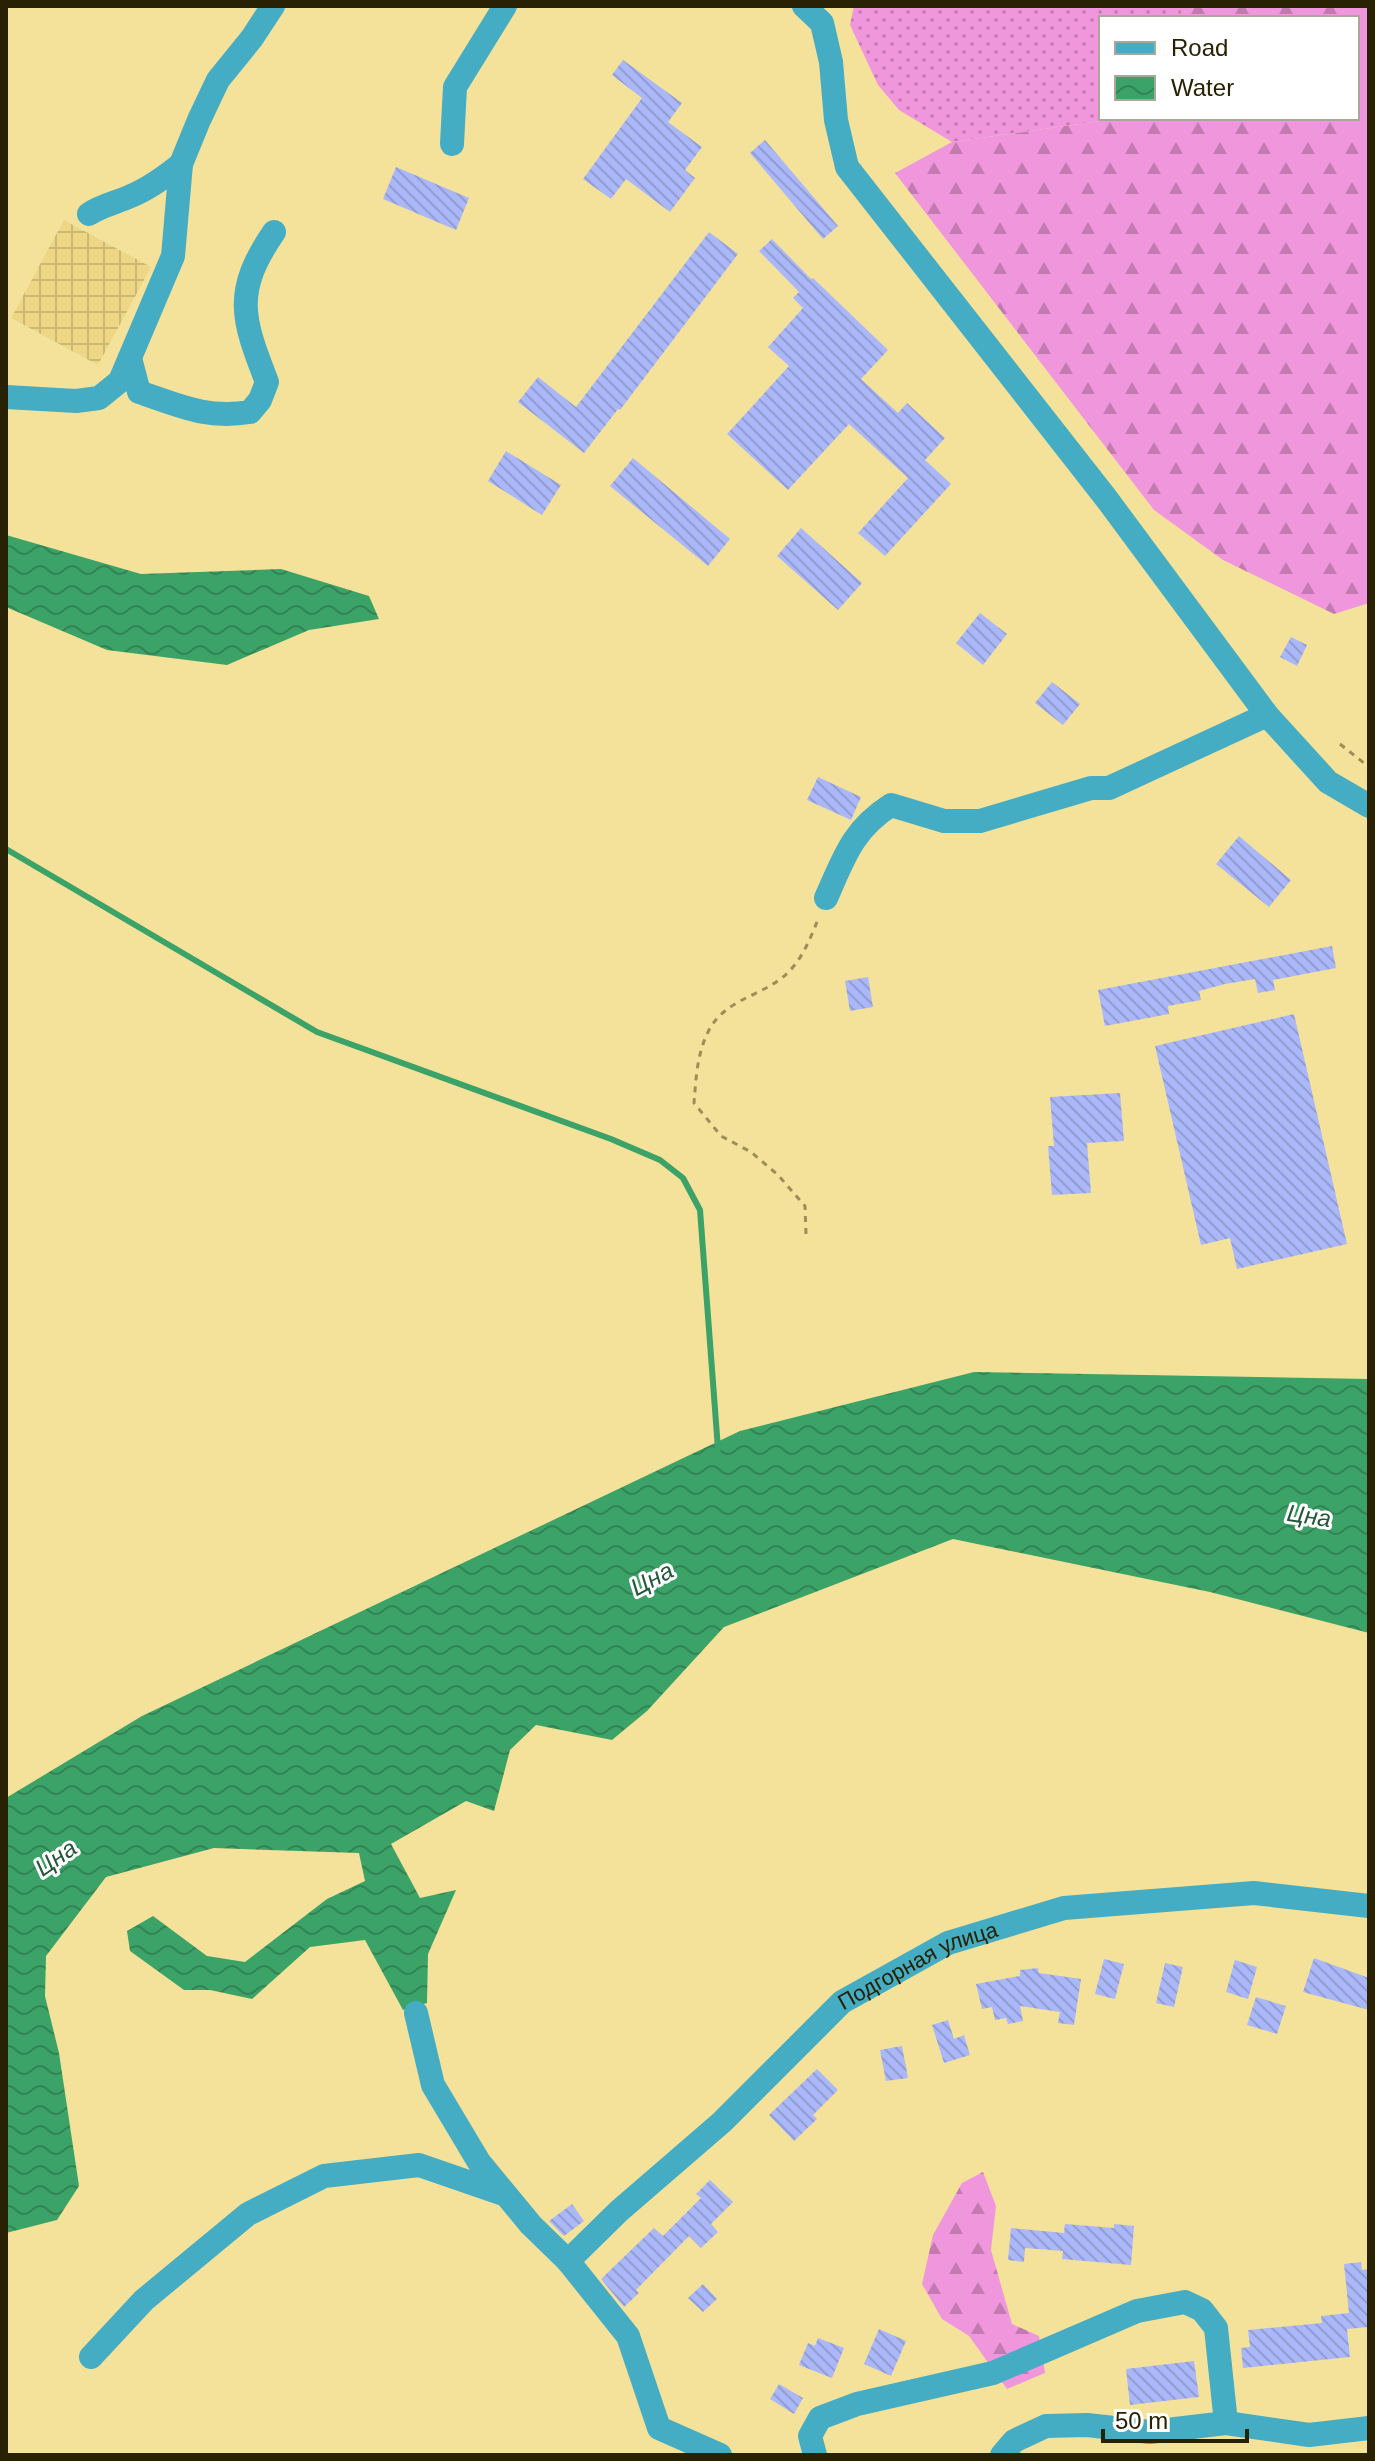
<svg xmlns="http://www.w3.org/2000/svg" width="1375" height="2461" font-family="Arial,sans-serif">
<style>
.industrial{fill:url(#industrial-grid)}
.grass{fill:url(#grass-dots)}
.forest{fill:url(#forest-firs)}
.water{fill:url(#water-waves)}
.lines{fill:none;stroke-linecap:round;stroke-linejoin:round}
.stream{stroke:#3ba268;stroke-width:6}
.building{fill:url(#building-back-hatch)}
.path{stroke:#9c8e58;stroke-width:3;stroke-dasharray:6 6;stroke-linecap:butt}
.minor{stroke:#44acc3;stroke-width:24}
.labels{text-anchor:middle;stroke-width:6;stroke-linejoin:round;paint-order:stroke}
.street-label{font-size:22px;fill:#282103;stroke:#fff}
.water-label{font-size:24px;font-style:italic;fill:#235738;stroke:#fff}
</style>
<defs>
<pattern id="industrial-grid" width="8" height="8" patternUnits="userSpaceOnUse" patternTransform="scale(2)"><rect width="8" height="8" fill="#edd787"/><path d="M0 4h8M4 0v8" fill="none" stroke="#cbb873"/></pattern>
<pattern id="grass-dots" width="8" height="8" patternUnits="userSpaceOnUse" patternTransform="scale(2)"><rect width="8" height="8" fill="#f096dd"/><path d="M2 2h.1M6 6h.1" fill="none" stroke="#c27ab1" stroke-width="1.8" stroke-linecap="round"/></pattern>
<pattern id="forest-firs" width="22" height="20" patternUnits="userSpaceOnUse" patternTransform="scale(2)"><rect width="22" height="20" fill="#f096dd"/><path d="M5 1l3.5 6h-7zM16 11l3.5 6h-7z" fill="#c27ab1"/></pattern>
<pattern id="water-waves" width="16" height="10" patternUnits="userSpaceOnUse" patternTransform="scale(2)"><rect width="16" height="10" fill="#3ba268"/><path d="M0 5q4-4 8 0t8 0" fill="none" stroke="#328453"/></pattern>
<pattern id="building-back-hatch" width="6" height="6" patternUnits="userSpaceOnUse" patternTransform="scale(2)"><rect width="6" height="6" fill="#aab7f8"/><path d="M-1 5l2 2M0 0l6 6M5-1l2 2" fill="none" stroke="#929dd3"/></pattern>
</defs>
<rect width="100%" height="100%" fill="#f5e29a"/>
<polygon class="industrial" points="64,220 151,267 98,365 11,318"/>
<polygon class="grass" points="854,6 1183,6 1180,18 1101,18 1101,118 1121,118 952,142 899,110 878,85 850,25"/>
<g class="forest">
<polygon points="1183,6 1369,6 1369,603 1334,614 1223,560 1154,510 895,173 952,142 1121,118 1357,118 1357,18 1180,18"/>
<polygon points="983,2172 996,2206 991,2250 1012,2324 1039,2336 1045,2373 1007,2389 969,2336 942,2319 922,2284 933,2235 962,2183"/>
</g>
<g class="water">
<polygon points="6,535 141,574 281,569 369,596 379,619 309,630 227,665 107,650 6,607"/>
<polygon points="974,1372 1369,1379 1369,1633 1210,1592 953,1539 724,1627 647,1711 612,1740 536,1725 510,1750 494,1811 466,1801 391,1844 420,1898 456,1890 428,1954 427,2003 403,2010 365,1940 310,1947 252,1999 210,1990 184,1990 130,1951 127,1931 153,1916 207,1956 245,1962 327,1899 365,1881 359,1853 214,1848 106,1877 46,1956 45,1996 59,2053 79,2186 57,2220 6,2233 6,1798 142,1716 740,1431"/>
</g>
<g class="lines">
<polyline class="stream" points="6,849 317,1032 611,1139 660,1160 683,1178 700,1210 718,1449"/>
</g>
<g class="building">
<polygon points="623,60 682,103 668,122 702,147 685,170 695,178 670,212 626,179 611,199 583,179 642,98 612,75"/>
<polygon points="765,140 838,226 823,239 750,153"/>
<polygon points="396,167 469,198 456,230 383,199"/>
<polygon points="709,232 738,254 620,410 618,409 584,453 518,402 538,377 576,407"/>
<polygon points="772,239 811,279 813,278 888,350 861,379 898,413 907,403 945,438 925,460 951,484 885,556 858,533 908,478 849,424 788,490 727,434 789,366 768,347 803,308 793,298 799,292 759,251"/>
<polygon points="506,451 561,485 542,515 488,481"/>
<polygon points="633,458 730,539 708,566 610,486"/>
<polygon points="801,528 862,583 838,610 777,556"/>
<polygon points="980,613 1007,634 983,665 956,643"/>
<polygon points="1291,637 1307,645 1297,666 1280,657"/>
<polygon points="1052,682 1080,704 1063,725 1035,703"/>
<polygon points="818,777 861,797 851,820 807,800"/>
<polygon points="1239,836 1291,880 1269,907 1216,864"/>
<polygon points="1332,946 1336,968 1273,980 1275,990 1258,993 1255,979 1225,984 1199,991 1201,1000 1168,1006 1169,1014 1105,1026 1098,990"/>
<polygon points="868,977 873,1007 850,1011 845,981"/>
<polygon points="1294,1014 1347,1244 1237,1269 1230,1238 1201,1245 1155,1046"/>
<polygon points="1120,1093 1124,1141 1087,1143 1091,1193 1052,1195 1048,1146 1054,1146 1050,1097"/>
<polygon points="1314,1958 1369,1978 1369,2010 1303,1992"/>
<polygon points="1104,1959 1124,1964 1115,1999 1095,1994"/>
<polygon points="1235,1960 1257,1967 1248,1999 1226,1992"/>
<polygon points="1165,1963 1183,1967 1174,2007 1156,2003"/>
<polygon points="1038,1968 1039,1973 1081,1979 1074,2025 1058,2023 1060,2012 1020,2006 1023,2021 1008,2024 1006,2018 995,2020 992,2007 982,2009 976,1984 1020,1976 1020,1970"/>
<polygon points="1256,1997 1286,2006 1277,2034 1247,2025"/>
<polygon points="948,2020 954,2039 964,2035 970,2055 944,2063 932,2025"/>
<polygon points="902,2046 908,2078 886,2081 880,2050"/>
<polygon points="817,2069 838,2090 813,2115 817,2119 794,2141 769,2115"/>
<polygon points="710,2180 733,2202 711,2224 718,2232 701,2248 689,2236 636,2290 639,2293 624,2307 601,2279 654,2228 663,2236 701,2198 696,2194"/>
<polygon points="572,2204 584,2221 564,2236 549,2221"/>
<polygon points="1065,2224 1114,2228 1114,2224 1134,2226 1131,2265 1062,2259 1063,2251 1025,2248 1024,2262 1008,2260 1011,2228 1064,2233"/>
<polygon points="1361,2262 1362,2270 1369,2269 1369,2327 1347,2329 1350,2357 1243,2368 1241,2348 1250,2347 1248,2330 1322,2323 1321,2316 1349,2313 1344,2264"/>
<polygon points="703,2284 717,2299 703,2312 688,2298"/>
<polygon points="879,2329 906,2341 891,2376 864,2364"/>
<polygon points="818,2338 844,2348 832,2378 799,2365 808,2343 815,2346"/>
<polygon points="1194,2361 1199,2397 1130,2405 1126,2369"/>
<polygon points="779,2384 803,2398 794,2414 770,2399"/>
</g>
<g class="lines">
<g class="path">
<polyline points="1340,744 1369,767"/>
<path d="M806 1234 805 1206 778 1175 751 1152 721 1136 694 1103C696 1078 697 1053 709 1030 728 995 770 996 793 967 805 953 812 934 819 917"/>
</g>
<g class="minor">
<polyline points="804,6 822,23 831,62 836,120 847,167 1106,498 1267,715 1328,782 1369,806"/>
<polyline points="452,144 455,87 505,6"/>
<path d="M89 214C102 205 116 203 131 196 150 188 165 177 181 164"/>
<path d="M130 358 139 392C180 406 206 419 250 412L260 400 267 382C242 318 233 292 274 232"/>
<polyline points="6,397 76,401 99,398 120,381 173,256 181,164 199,120 218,80 252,38 273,6"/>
<path d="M826 898C844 858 852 830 891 805L944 821H980L1091 788H1109L1267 715"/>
<polyline points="416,2013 433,2085 479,2162 531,2225 568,2261 628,2336 659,2428 720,2455"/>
<path id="s1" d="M568 2261 619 2211 722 2122 842 2002 948 1943 1064 1908 1254 1893 1369 1906"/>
<polyline points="91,2357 144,2300 248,2214 324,2176 419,2165 506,2195"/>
<polyline points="815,2455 810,2436 820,2418 857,2404 993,2373 1137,2311 1185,2302 1202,2310 1216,2328 1226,2423"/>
<polyline points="1002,2455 1014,2441 1046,2426 1087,2425 1150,2432 1226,2423 1309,2435 1369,2428"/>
</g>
</g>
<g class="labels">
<g class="street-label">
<text dy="8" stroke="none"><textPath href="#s1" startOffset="462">Подгорная улица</textPath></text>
</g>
<g class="water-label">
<text transform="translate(1309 1516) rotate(8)" y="8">Цна</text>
<text transform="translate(652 1579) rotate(-28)" y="8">Цна</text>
<text transform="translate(56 1858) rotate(-35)" y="8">Цна</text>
</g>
</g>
<rect width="1375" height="2461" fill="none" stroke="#282103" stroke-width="16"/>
<rect x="1099" y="16" width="260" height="104" fill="#ffffff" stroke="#a9a69a" stroke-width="2"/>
<rect x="1115" y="42" width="40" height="12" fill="#44acc3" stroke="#a9a69a" stroke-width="2"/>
<text x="1171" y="56" font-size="24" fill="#282103">Road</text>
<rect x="1115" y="76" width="40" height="24" fill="url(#water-waves)" stroke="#a9a69a" stroke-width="2"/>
<text x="1171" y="96" font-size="24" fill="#282103">Water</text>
<path d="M1103 2429v12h144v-12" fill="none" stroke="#282103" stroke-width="4"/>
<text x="1115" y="2429" font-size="24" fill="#282103" stroke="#ffffff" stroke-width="6" paint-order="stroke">50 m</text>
</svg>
